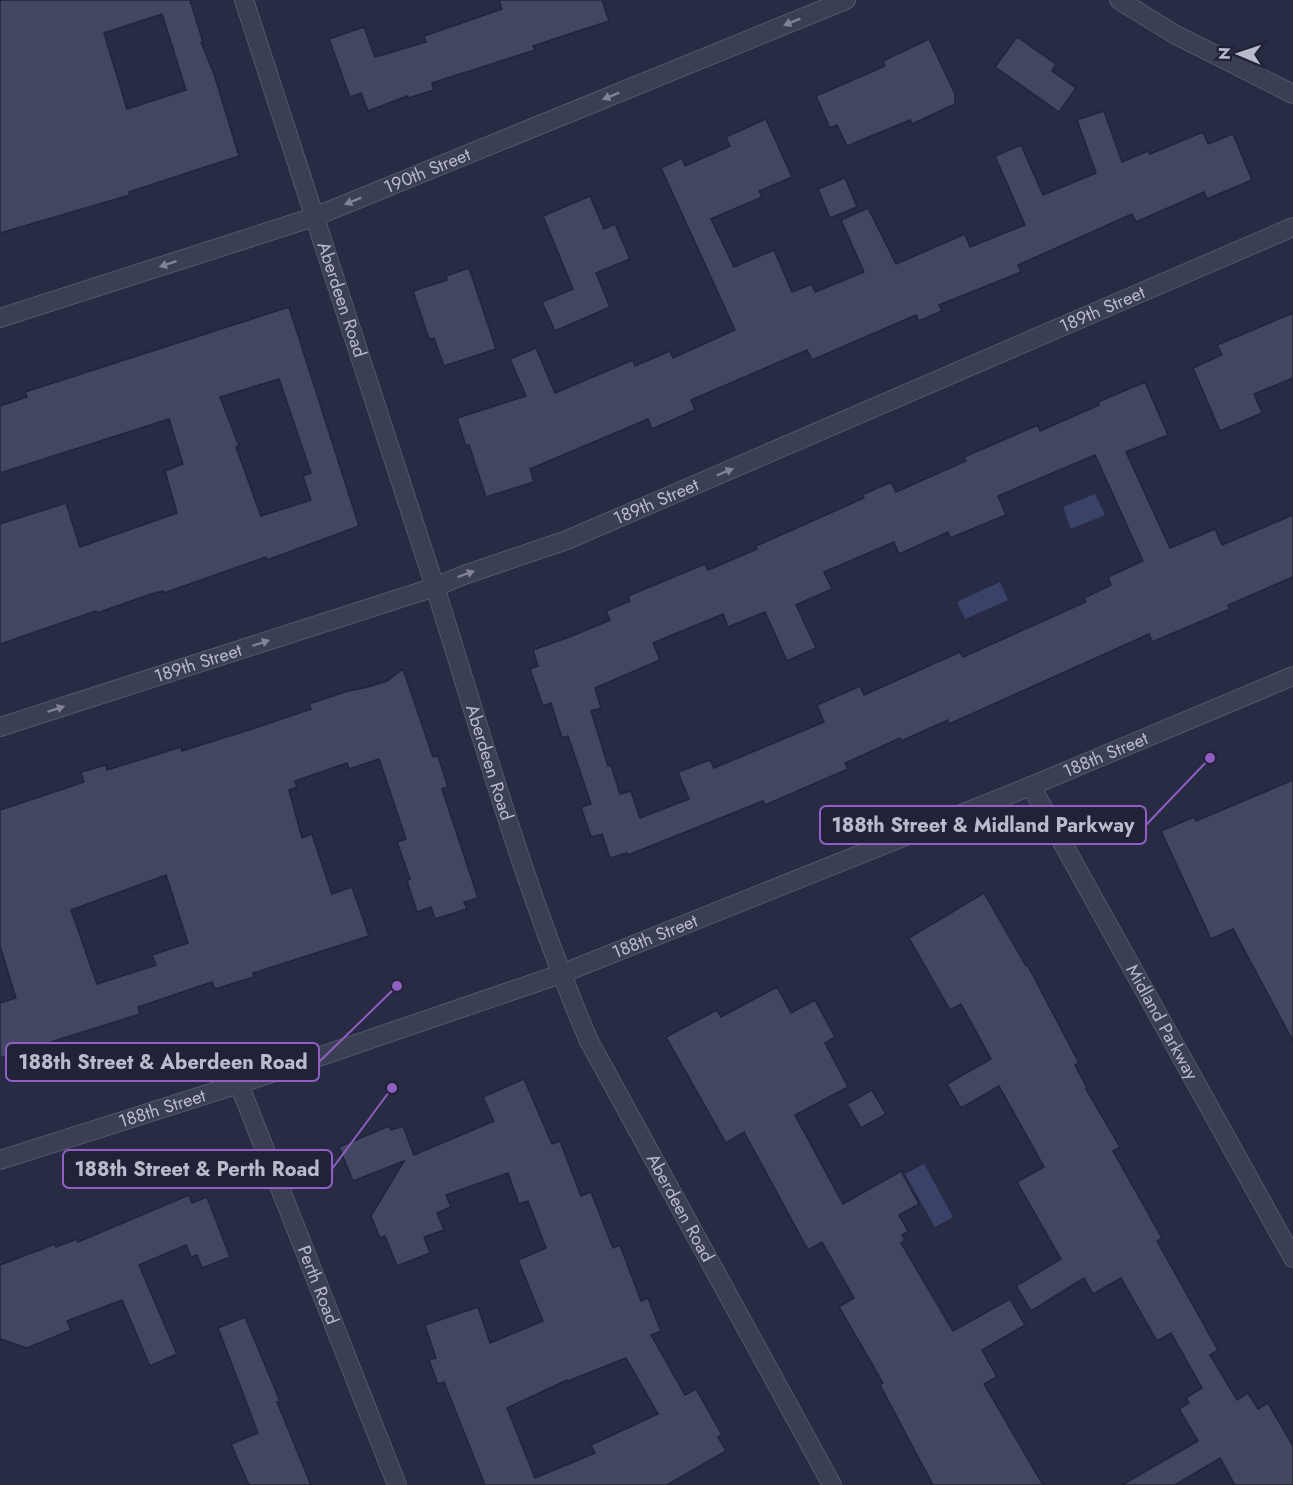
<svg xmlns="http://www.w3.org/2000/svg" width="1293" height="1485" font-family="Jost,sans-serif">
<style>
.water{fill:#3b426a}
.building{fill:#414661;stroke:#22253a;stroke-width:1.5;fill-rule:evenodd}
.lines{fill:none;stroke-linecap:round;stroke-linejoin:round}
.minor-casing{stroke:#54576a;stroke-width:20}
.tertiary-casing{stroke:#54576a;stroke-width:20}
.minor{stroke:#3b3f53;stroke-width:18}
.tertiary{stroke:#3b3f53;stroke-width:18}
.oneway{fill:#808396}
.labels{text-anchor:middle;stroke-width:5;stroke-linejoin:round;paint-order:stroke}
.street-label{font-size:18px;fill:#b9bbcd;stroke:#202338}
.leader{fill:none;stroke:#915ec4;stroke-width:2}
.callout-dot{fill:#915ec4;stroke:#202338;stroke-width:2}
.callout{fill:#202338;stroke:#915ec4;stroke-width:2}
.callout-label{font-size:20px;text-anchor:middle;font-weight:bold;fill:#b9bbcd}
</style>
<rect width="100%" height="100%" fill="#272b43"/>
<g class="water">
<polygon points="1095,494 1105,515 1071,529 1063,507"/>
<polygon points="1000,582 1008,600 965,619 957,602"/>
<polygon points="924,1164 953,1217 935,1227 905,1174"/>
</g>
<g class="building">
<path d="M0 0H190L203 42H201L214 74 239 156 129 192 130 195 0 233ZM162 14 186 90 127 109 104 33Z"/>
<polygon points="499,0 602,0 609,21 533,46 535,50 432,83 434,90 408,98 407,96 368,111 361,93 350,97 329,39 364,27 375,57 426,42 424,36 502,9"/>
<polygon points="1017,37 1056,64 1052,71 1076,88 1059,112 995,67"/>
<polygon points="929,39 955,94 955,104 912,124 910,120 847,146 837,125 830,128 816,96 885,66 883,61"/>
<polygon points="1104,111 1122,162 1148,151 1150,154 1203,132 1208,144 1233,134 1252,180 1207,199 1204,192 1136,222 1132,214 1018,265 1021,272 939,305 942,311 919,321 916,315 812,360 807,350 691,400 695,410 652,429 648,419 530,469 534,482 486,497 469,445 466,446 457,418 526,396 510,359 536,348 555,393 633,360 635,366 670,351 673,358 735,330 661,168 682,158 685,166 730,146 726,137 766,119 792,177 759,191 762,197 711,219 734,267 774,250 792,292 812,284 815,292 864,272 841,220 868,208 896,264 965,234 970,247 1025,225 995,156 1021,145 1043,195 1096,173 1077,120"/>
<polygon points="845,178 857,207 830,218 818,189"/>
<polygon points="590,196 604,229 615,224 630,259 596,273 610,307 555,331 542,302 573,289 543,216"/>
<polygon points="469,268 496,349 444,366 434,338 429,339 413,291 447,280 446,276"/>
<path d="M289 307 359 526 267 560 266 557 164 593 163 591 148 595 97 613 96 611 0 644V524L66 503 80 547 177 513 165 471 183 464 169 419 0 473V406L27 397 25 392ZM279 379 311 473 303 476 311 500 261 516 236 447 239 446 220 397Z"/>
<polygon points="1293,313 1293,378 1254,394 1262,413 1220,431 1193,368 1222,355 1217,345"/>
<path d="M1145 382 1168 435 1126 452 1170 548 1215 529 1222 545 1293 515V577L1228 605 1230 609 1152 642 1149 634 949 724 948 720 901 741 900 738 845 763 848 769 765 805 763 801 628 855 627 853 610 858 602 834 591 837 581 807 591 804 568 736 562 738 551 703 543 706 530 669 538 666 533 650 572 636 610 620 606 611 630 601 628 596 705 564 708 570 757 549 756 546 864 498 862 495 891 482 896 492 966 461 964 457 1038 425 1040 431 1099 405 1098 402ZM1095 455 1143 561 1108 577 1111 585 1084 598 1086 602 963 657 960 652 864 695 860 686 817 705 824 722 714 768 710 760 678 772 689 799 640 818 631 791 620 794 611 765 608 766 591 711 601 708 595 688 660 660 653 643 723 614 728 627 765 612 787 661 816 648 796 605 832 589 824 572 894 542 899 554 948 532 950 538 1006 515 998 496Z"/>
<path d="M403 669 433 757 438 756 448 787 442 789 478 898 464 902 467 909 435 919 431 907 417 912 407 881 410 879 397 842 406 839 379 759 349 769 347 763 295 781 297 787 289 790 302 838 312 834 332 894 352 887 369 936 253 973 254 977 215 989 212 982 138 1007 140 1014 0 1058V1003L16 998 0 946V810L84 782 81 772 106 765 107 770 181 747 182 751 258 727 311 709 309 704 348 691 368 687 387 681ZM166 875 188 943 152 955 156 965 97 984 71 910Z"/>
<polygon points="1293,780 1293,1041 1233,929 1211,939 1161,831 1194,817 1196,821"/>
<polygon points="984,893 1026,966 1028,966 1079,1063 1075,1065 1087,1088 1086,1089 1120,1147 1113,1151 1162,1238 1157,1241 1218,1350 1210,1355 1237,1400 1248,1393 1258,1409 1268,1403 1293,1446 1293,1485 1235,1485 1220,1458 1175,1485 1122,1485 1198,1441 1179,1409 1189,1403 1186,1398 1202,1388 1171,1333 1157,1341 1121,1278 1093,1294 1084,1278 1031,1311 1016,1286 1061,1259 1017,1182 1044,1167 999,1086 961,1108 947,1084 991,1059 961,1004 950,1010 909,938"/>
<polygon points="777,987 791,1013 815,1000 835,1037 825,1043 848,1087 795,1115 843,1204 901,1171 919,1204 899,1215 908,1231 902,1235 905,1240 901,1243 953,1331 1010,1299 1025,1325 982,1350 997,1377 984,1384 1043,1485 933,1485 880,1385 883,1383 839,1307 854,1298 822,1242 808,1250 744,1132 726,1143 666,1037 717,1010 721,1017"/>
<path d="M524 1079 552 1144 560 1141 581 1196 591 1192 613 1248 620 1245 641 1301 648 1298 661 1331 651 1335 685 1395 696 1389 722 1435 718 1437 726 1451 667 1485H485L444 1382 438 1384 429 1360 436 1358 425 1325 478 1307 490 1343 543 1321 518 1260 546 1248 528 1201 519 1204 508 1173 446 1195 451 1207 437 1213 444 1230 424 1237 430 1253 397 1266 385 1236 380 1238 371 1216 404 1161 353 1181 339 1147 389 1126 391 1130 403 1126 414 1155 494 1121 483 1097ZM626 1358 658 1414 591 1445 595 1453 535 1478 507 1408 567 1380 568 1381Z"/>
<polygon points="872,1090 886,1114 861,1128 847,1104"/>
<polygon points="189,1195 192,1203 207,1197 230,1257 202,1268 197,1255 191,1257 186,1245 139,1265 177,1354 150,1366 122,1300 67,1321 71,1330 27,1348 0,1339 0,1265 55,1244 56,1247 77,1239 78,1242"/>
<polygon points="245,1317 280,1401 277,1402 311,1485 249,1485 231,1444 258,1433 218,1328"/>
</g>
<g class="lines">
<defs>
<g id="minor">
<path id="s1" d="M244 0C307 196 373 391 435 587 483 739 526 894 589 1041L832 1485"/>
<polyline points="1119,0 1176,35 1293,94"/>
<path id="s2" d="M0 318 314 217 846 0"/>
<path id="s3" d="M0 727 435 587 464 575 567 540 1293 227"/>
<path id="s4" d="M1031 786 1293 1258"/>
<path id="s5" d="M239 1084 397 1485"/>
</g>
<g id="tertiary">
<path id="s6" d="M0 1160 239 1084 561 974 1031 786 1293 676"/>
</g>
</defs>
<use href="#minor" class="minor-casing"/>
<use href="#tertiary" class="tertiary-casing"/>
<use href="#minor" class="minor"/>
<use href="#tertiary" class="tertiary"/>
</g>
<defs><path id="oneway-solid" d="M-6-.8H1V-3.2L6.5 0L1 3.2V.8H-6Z" transform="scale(1.5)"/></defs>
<g class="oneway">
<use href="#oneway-solid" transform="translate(792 22) rotate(158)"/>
<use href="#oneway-solid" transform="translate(611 96) rotate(158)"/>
<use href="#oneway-solid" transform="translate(353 201) rotate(158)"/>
<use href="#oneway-solid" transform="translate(168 264) rotate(162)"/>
<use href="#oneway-solid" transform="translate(725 472) rotate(-23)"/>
<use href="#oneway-solid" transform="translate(466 574) rotate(-20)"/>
<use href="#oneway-solid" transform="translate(261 643) rotate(-18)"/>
<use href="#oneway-solid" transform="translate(56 709) rotate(-18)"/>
</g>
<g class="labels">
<g class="street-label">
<text dy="6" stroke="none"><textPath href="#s2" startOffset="452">190th Street</textPath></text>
<text dy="6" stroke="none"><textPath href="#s1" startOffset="315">Aberdeen Road</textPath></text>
<text dy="6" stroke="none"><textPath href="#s3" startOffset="1180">189th Street</textPath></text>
<text dy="6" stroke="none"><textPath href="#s3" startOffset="694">189th Street</textPath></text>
<text dy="6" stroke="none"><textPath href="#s3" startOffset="208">189th Street</textPath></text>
<text dy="6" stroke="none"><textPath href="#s6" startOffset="1178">188th Street</textPath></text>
<text dy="6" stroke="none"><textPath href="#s1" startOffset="801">Aberdeen Road</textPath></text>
<text dy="6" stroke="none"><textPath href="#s6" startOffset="692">188th Street</textPath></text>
<text dy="6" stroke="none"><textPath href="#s4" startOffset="270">Midland Parkway</textPath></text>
<text dy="6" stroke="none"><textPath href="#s6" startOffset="170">188th Street</textPath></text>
<text dy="6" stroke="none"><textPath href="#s1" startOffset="1287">Aberdeen Road</textPath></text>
<text dy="6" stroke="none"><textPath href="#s5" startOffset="216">Perth Road</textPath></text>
</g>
</g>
<path class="leader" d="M1210 758L1146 825M397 986L319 1062M392 1088L332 1169"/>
<g class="callout-dot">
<circle cx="1210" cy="758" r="6"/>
<circle cx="397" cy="986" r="6"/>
<circle cx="392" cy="1088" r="6"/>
</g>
<g class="callout">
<rect x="820" y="806" width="326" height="38" rx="6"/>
<rect x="6" y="1043" width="313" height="38" rx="6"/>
<rect x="63" y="1150" width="269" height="38" rx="6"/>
</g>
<g class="callout-label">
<text x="983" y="832">188th Street &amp; Midland Parkway</text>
<text x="163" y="1069">188th Street &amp; Aberdeen Road</text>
<text x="197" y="1176">188th Street &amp; Perth Road</text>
</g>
<g transform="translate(1239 54) rotate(272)" stroke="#202338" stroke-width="4.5" paint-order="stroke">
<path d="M0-4.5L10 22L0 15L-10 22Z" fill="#b9bbcd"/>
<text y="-9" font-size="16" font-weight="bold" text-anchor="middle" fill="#b9bbcd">N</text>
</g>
</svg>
